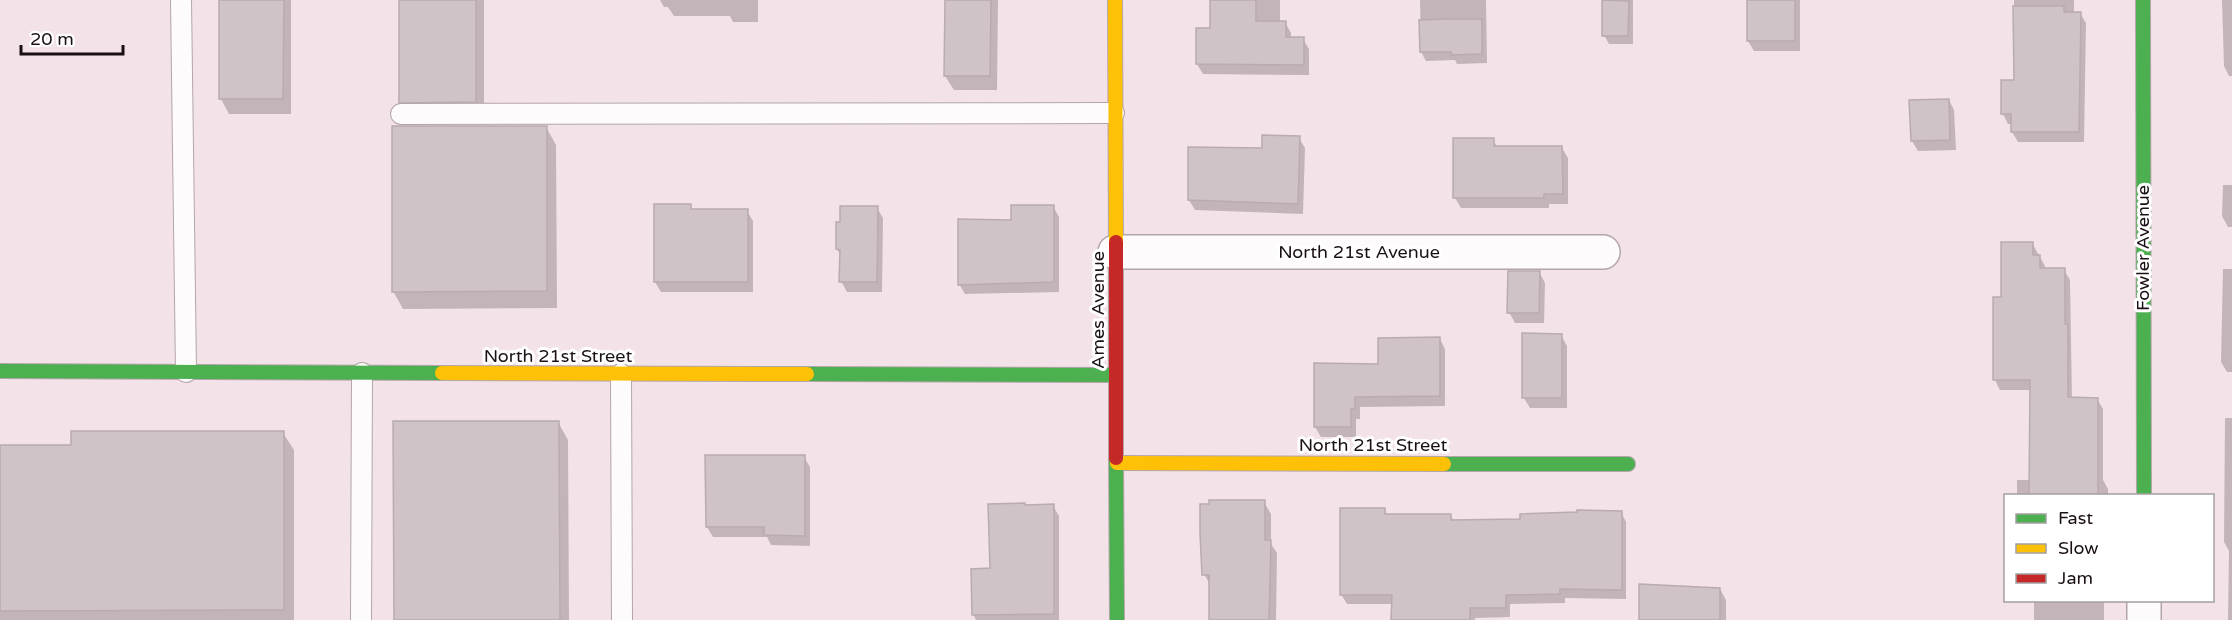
<svg xmlns="http://www.w3.org/2000/svg" width="2232" height="620" font-family="'Varela Round',sans-serif">
<style>
.shadow{fill:#0003}
.building{fill:#d0c3c8;stroke:#b9abb0;stroke-width:1.5}
.lines{fill:none;stroke-linecap:round;stroke-linejoin:round}
.lane-casing{stroke:#b3a6aa;stroke-width:22}
.street-casing{stroke:#b3a6aa;stroke-width:36}
.fast-casing{stroke:#b3a6aa;stroke-width:16}
.slow-casing{stroke:#b3a6aa;stroke-width:16}
.jam-casing{stroke:#b3a6aa;stroke-width:16}
.lane{stroke:#fdfbfc;stroke-width:20}
.street{stroke:#fdfbfc;stroke-width:33}
.fast{stroke:#4caf50;stroke-width:14}
.slow{stroke:#ffc107;stroke-width:14}
.jam{stroke:#c62828;stroke-width:14}
.labels{text-anchor:middle;stroke-width:6;stroke-linejoin:round;paint-order:stroke}
.street-label{font-size:18px;fill:#1b1015;stroke:#fff}
</style>
<rect width="100%" height="100%" fill="#f3e2e8"/>
<g class="shadow">
<polygon points="221,0 291,0 291,114 229,114 221,99"/>
<polygon points="400,0 484,0 484,116 408,117 400,102"/>
<polygon points="660,0 758,0 758,22 733,22 730,16 674,16 668,7 664,7"/>
<polygon points="946,0 998,0 997,90 954,90 945,76"/>
<polygon points="1212,0 1280,0 1280,22 1285,22 1291,33 1291,39 1303,39 1309,49 1309,75 1203,74 1197,64 1211,30"/>
<polygon points="1420,0 1486,0 1487,63 1457,64 1455,60 1426,61 1421,52"/>
<polygon points="1604,0 1633,0 1633,44 1609,44 1604,35"/>
<polygon points="1748,0 1800,0 1800,51 1754,51 1748,41"/>
<polygon points="2014,0 2074,0 2074,13 2080,13 2086,23 2084,142 2018,142 2012,132 2012,124 2008,124 2003,114 2003,82 2015,82"/>
<polygon points="2222,0 2232,0 2232,76 2229,76 2224,66"/>
<polygon points="1949,100 1954,110 1956,150 1918,151 1912,141 1911,102"/>
<polygon points="546,127 556,145 557,308 403,309 393,291"/>
<polygon points="1299,138 1305,148 1303,214 1195,210 1189,200 1263,150"/>
<polygon points="1493,140 1498,148 1562,148 1568,158 1568,204 1549,204 1549,208 1461,208 1455,198"/>
<polygon points="2223,185 2232,185 2232,227 2228,227 2222,216"/>
<polygon points="690,206 693,211 747,211 753,221 753,292 661,292 655,282"/>
<polygon points="1053,206 1059,217 1059,292 965,294 959,284 1013,221"/>
<polygon points="877,208 883,218 882,292 847,292 841,281 841,256 837,249"/>
<polygon points="2032,243 2045,266 2045,270 2064,270 2070,280 2072,399 2097,399 2103,409 2103,480 2108,489 2108,496 2017,496 2017,480 2030,480 2032,390 2000,390 1995,380 2003,298"/>
<polygon points="2223,269 2232,269 2232,372 2227,372 2221,362"/>
<polygon points="1539,272 1545,283 1544,323 1515,323 1509,312"/>
<polygon points="1561,335 1567,346 1567,408 1530,408 1524,398"/>
<polygon points="1440,339 1445,349 1445,406 1360,407 1360,419 1356,419 1356,437 1321,437 1315,427 1379,365"/>
<polygon points="2225,418 2232,418 2232,620 2228,620 2229,551 2224,542"/>
<polygon points="558,422 568,440 569,620 395,620"/>
<polygon points="283,433 294,450 294,620 0,620 0,446 73,446"/>
<polygon points="804,457 810,467 810,546 771,545 767,537 713,537 707,527"/>
<polygon points="1264,502 1271,514 1271,544 1277,553 1276,620 1211,620 1211,586 1204,574"/>
<polygon points="1025,506 1053,506 1059,516 1059,620 976,620 973,614"/>
<polygon points="1384,509 1388,516 1450,515 1454,521 1522,521 1621,512 1626,522 1626,599 1565,598 1565,603 1510,604 1510,617 1475,618 1475,620 1393,620 1393,604 1347,604 1341,594"/>
<polygon points="1640,586 1720,589 1726,600 1726,620 1640,620"/>
<rect x="2034" y="600" width="70" height="20"/>
</g>
<g class="building">
<polygon points="219,0 284,0 283,99 219,99"/>
<polygon points="399,0 476,0 476,102 399,103"/>
<polygon points="945,0 991,0 990,76 944,76"/>
<polygon points="1210,0 1256,0 1256,21 1286,21 1286,37 1304,37 1304,65 1196,64 1196,28 1210,28"/>
<polygon points="1602,0 1629,1 1628,36 1602,36"/>
<rect x="1747" y="0" width="48" height="41"/>
<polygon points="2013,6 2064,6 2064,12 2081,12 2079,132 2011,132 2011,114 2001,114 2001,80 2014,80"/>
<polygon points="1448,19 1482,19 1482,54 1451,55 1451,52 1420,52 1419,20"/>
<polygon points="1949,99 1950,140 1911,141 1909,100"/>
<polygon points="392,126 547,126 547,291 392,292"/>
<polygon points="1262,135 1300,136 1298,204 1188,200 1188,147 1262,148"/>
<polygon points="1453,138 1494,138 1494,146 1562,146 1563,194 1544,194 1544,198 1453,198"/>
<polygon points="654,204 691,204 691,209 748,209 748,282 654,282"/>
<polygon points="1011,205 1054,205 1054,282 958,285 958,219 1011,220"/>
<polygon points="840,206 878,206 877,282 839,282 840,250 836,249 836,222 840,222"/>
<polygon points="2001,242 2033,242 2033,255 2040,255 2040,268 2065,268 2065,324 2068,324 2068,397 2098,398 2098,495 2029,495 2030,380 1993,380 1993,297 2001,297"/>
<polygon points="1508,271 1540,271 1539,313 1507,313"/>
<polygon points="1522,333 1562,334 1562,398 1522,398"/>
<polygon points="1440,337 1440,396 1355,397 1355,409 1351,409 1351,427 1314,427 1314,363 1378,364 1378,338"/>
<polygon points="393,421 559,421 560,620 394,620"/>
<polygon points="71,431 284,431 284,610 0,611 0,445 71,445"/>
<polygon points="705,455 805,455 805,536 764,535 764,527 706,527"/>
<polygon points="1209,500 1265,500 1265,540 1271,540 1269,620 1209,620 1209,575 1202,575 1200,533 1200,504 1209,504"/>
<polygon points="1025,503 1025,505 1054,504 1054,614 972,615 971,569 990,568 988,504"/>
<polygon points="1340,508 1385,508 1385,514 1451,514 1451,520 1520,519 1520,514 1577,512 1577,510 1622,511 1622,590 1560,589 1560,594 1506,595 1506,608 1470,608 1470,620 1391,620 1392,595 1340,595"/>
<polygon points="1639,584 1720,588 1720,620 1639,620"/>
</g>
<g class="lines">
<defs>
<g id="lane">
<polyline points="181,0 186,372"/>
<polyline points="401,114 1114,113"/>
<polyline points="621,374 622,620"/>
<polyline points="361,620 362,373"/>
</g>
<g id="street">
<polyline points="1115,252 1603,252"/>
<polyline points="2144,600 2144,620"/>
</g>
<g id="fast">
<polyline points="2143,0 2144,496"/>
<polyline points="0,371 442,373"/>
<polyline points="807,374 1116,375"/>
<polyline points="1116,458 1117,620"/>
<polyline points="1444,464 1628,464"/>
</g>
<g id="slow">
<polyline points="1115,0 1116,242"/>
<polyline points="442,373 807,374"/>
<polyline points="1117,463 1444,464"/>
</g>
<polyline id="jam" points="1116,242 1116,458"/>
</defs>
<use href="#lane" class="lane-casing"/>
<use href="#street" class="street-casing"/>
<use href="#fast" class="fast-casing"/>
<use href="#slow" class="slow-casing"/>
<use href="#jam" class="jam-casing"/>
<use href="#lane" class="lane"/>
<use href="#street" class="street"/>
<use href="#fast" class="fast"/>
<use href="#slow" class="slow"/>
<use href="#jam" class="jam"/>
</g>
<g class="labels">
<g class="street-label">
<text transform="translate(2143 248) rotate(-90)" y="6">Fowler Avenue</text>
<text x="1359" y="258">North 21st Avenue</text>
<text transform="translate(1098 310) rotate(-90)" y="6">Ames Avenue</text>
<text x="558" y="362">North 21st Street</text>
<text x="1373" y="451">North 21st Street</text>
</g>
</g>
<rect x="2004" y="494" width="210" height="108" fill="#ffffff" stroke="#a49fa1" stroke-width="1.5"/>
<rect x="2016" y="514" width="30" height="9" fill="#4caf50" stroke="#a49fa1" stroke-width="1.5"/>
<text x="2058" y="524" font-size="18" fill="#1b1015">Fast</text>
<rect x="2016" y="544" width="30" height="9" fill="#ffc107" stroke="#a49fa1" stroke-width="1.5"/>
<text x="2058" y="554" font-size="18" fill="#1b1015">Slow</text>
<rect x="2016" y="574" width="30" height="9" fill="#c62828" stroke="#a49fa1" stroke-width="1.5"/>
<text x="2058" y="584" font-size="18" fill="#1b1015">Jam</text>
<path d="M21 45v9h102v-9" fill="none" stroke="#1b1015" stroke-width="3"/>
<text x="30" y="45" font-size="18" fill="#1b1015" stroke="#ffffff" stroke-width="4.5" paint-order="stroke">20 m</text>
</svg>
